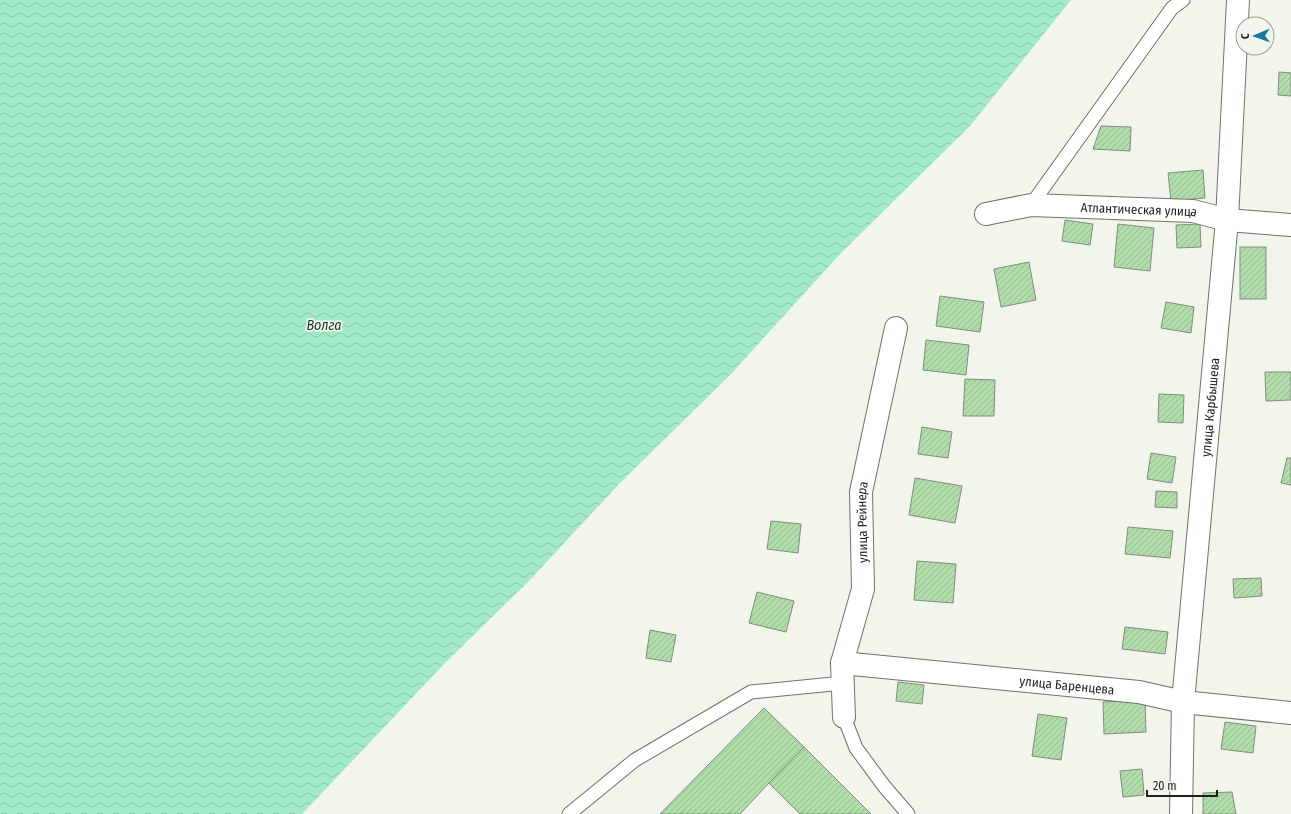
<svg xmlns="http://www.w3.org/2000/svg" width="1291" height="814" font-family="'Fira Sans Condensed',sans-serif">
<style>
.water{fill:url(#water-waves)}
.building{fill:url(#building-hatch);stroke:#848a83}
.lines{fill:none;stroke-linecap:round;stroke-linejoin:round}
.lane-casing{stroke:#707269;stroke-width:15}
.street-casing{stroke:#707269;stroke-width:24}
.lane{stroke:#fff;stroke-width:13}
.street{stroke:#fff;stroke-width:22}
.labels{text-anchor:middle;stroke-width:3.5;stroke-linejoin:round;paint-order:stroke}
.street-label{font-size:13px;fill:#1f1f1c;stroke:#f2f5eb}
.water-label{font-size:14px;font-style:italic;fill:#143528;stroke:#f2f5eb}
</style>
<defs>
<pattern id="water-waves" width="16" height="10" patternUnits="userSpaceOnUse"><rect width="16" height="10" fill="#a3eaca"/><path d="M0 5q4-4 8 0t8 0" fill="none" stroke="#8cc8ad"/></pattern>
<pattern id="building-hatch" width="6" height="6" patternUnits="userSpaceOnUse"><rect width="6" height="6" fill="#b0dca9"/><path d="M-1 1l2-2M0 6l6-6M5 7l2-2" fill="none" stroke="#97bc91"/></pattern>
</defs>
<rect width="100%" height="100%" fill="#f2f5eb"/>
<polygon class="water" points="0,0 1071,0 970,126 840,254 731,374 619,484 528,582 445,663 302,814 0,814"/>
<g class="building">
<polygon points="1279,72 1291,73 1291,96 1278,95"/>
<polygon points="1101,126 1131,127 1130,151 1093,149"/>
<polygon points="1203,170 1205,198 1171,201 1168,173"/>
<polygon points="1065,220 1093,224 1090,245 1062,241"/>
<polygon points="1118,224 1154,228 1150,271 1114,267"/>
<polygon points="1200,224 1201,247 1177,248 1176,225"/>
<rect x="1240" y="247" width="26" height="52"/>
<polygon points="1029,262 1036,300 1001,307 994,269"/>
<polygon points="940,296 984,302 980,332 936,326"/>
<polygon points="1166,302 1194,307 1191,333 1161,328"/>
<polygon points="926,340 969,345 966,375 923,370"/>
<polygon points="1265,372 1291,372 1291,400 1266,401"/>
<polygon points="965,379 995,380 994,416 963,416"/>
<polygon points="1159,394 1184,395 1183,423 1158,422"/>
<polygon points="922,427 952,432 948,458 918,454"/>
<polygon points="1151,453 1176,457 1172,483 1147,479"/>
<polygon points="1287,458 1291,458 1291,485 1281,483"/>
<polygon points="915,478 962,486 955,523 909,515"/>
<polygon points="1156,491 1177,492 1177,508 1155,507"/>
<polygon points="771,521 801,524 798,553 767,549"/>
<polygon points="1128,527 1173,531 1170,558 1125,554"/>
<polygon points="917,561 956,564 953,603 914,600"/>
<polygon points="1261,578 1262,596 1234,598 1233,579"/>
<polygon points="757,592 794,601 786,632 749,623"/>
<polygon points="1125,627 1168,632 1165,654 1122,649"/>
<polygon points="650,630 676,635 671,662 646,658"/>
<polygon points="898,682 924,685 922,704 896,701"/>
<polygon points="1145,700 1146,732 1104,734 1103,702"/>
<polygon points="764,708 804,747 769,783 740,814 660,814"/>
<polygon points="1038,714 1067,718 1061,760 1032,756"/>
<polygon points="1225,722 1256,726 1253,753 1221,749"/>
<polygon points="804,747 871,814 800,814 769,783"/>
<polygon points="1142,769 1144,795 1123,797 1120,771"/>
<polygon points="1232,792 1236,814 1203,814 1203,793"/>
</g>
<g class="lines">
<defs>
<g id="lane">
<polyline points="1031,205 1172,8 1183,0"/>
<polyline points="844,717 856,748 884,786 908,814"/>
<polyline points="569,814 635,760 751,692 843,683"/>
</g>
<g id="street">
<path id="s1" d="M986 214 1031 205 1193 211 1227 220 1291 225"/>
<path id="s2" d="M842 663 1139 692 1183 702 1291 713"/>
<path id="s3" d="M844 717 842 663 863 589 861 492 896 328"/>
<path id="s4" d="M1181 814 1183 702 1227 220 1238 0"/>
</g>
</defs>
<use href="#lane" class="lane-casing"/>
<use href="#street" class="street-casing"/>
<use href="#lane" class="lane"/>
<use href="#street" class="street"/>
</g>
<g class="labels">
<g class="street-label">
<text dy="5" stroke="none"><textPath href="#s1" startOffset="154">Атлантическая улица</textPath></text>
<text dy="5" stroke="none"><textPath href="#s4" startOffset="408">улица Карбышева</textPath></text>
<text dy="5" stroke="none"><textPath href="#s3" startOffset="198">улица Рейнера</textPath></text>
<text dy="5" stroke="none"><textPath href="#s2" startOffset="226">улица Баренцева</textPath></text>
</g>
<g class="water-label">
<text x="324" y="330">Волга</text>
</g>
</g>
<g transform="translate(1255 36) rotate(268)"><circle r="19" fill="#f2f5eb" stroke="#9e9f98"/>
<path d="M0-3L7 15L0 10L-7 15Z" fill="#1877a4"/>
<text y="-6" font-size="11" font-weight="bold" text-anchor="middle" fill="#1f1f1c">С</text>
</g>
<path d="M1147 790v6h70v-6" fill="none" stroke="#1f1f1c" stroke-width="2"/>
<text x="1153" y="790" font-size="12" fill="#1f1f1c" stroke="#f2f5eb" stroke-width="3" paint-order="stroke">20 m</text>
</svg>
